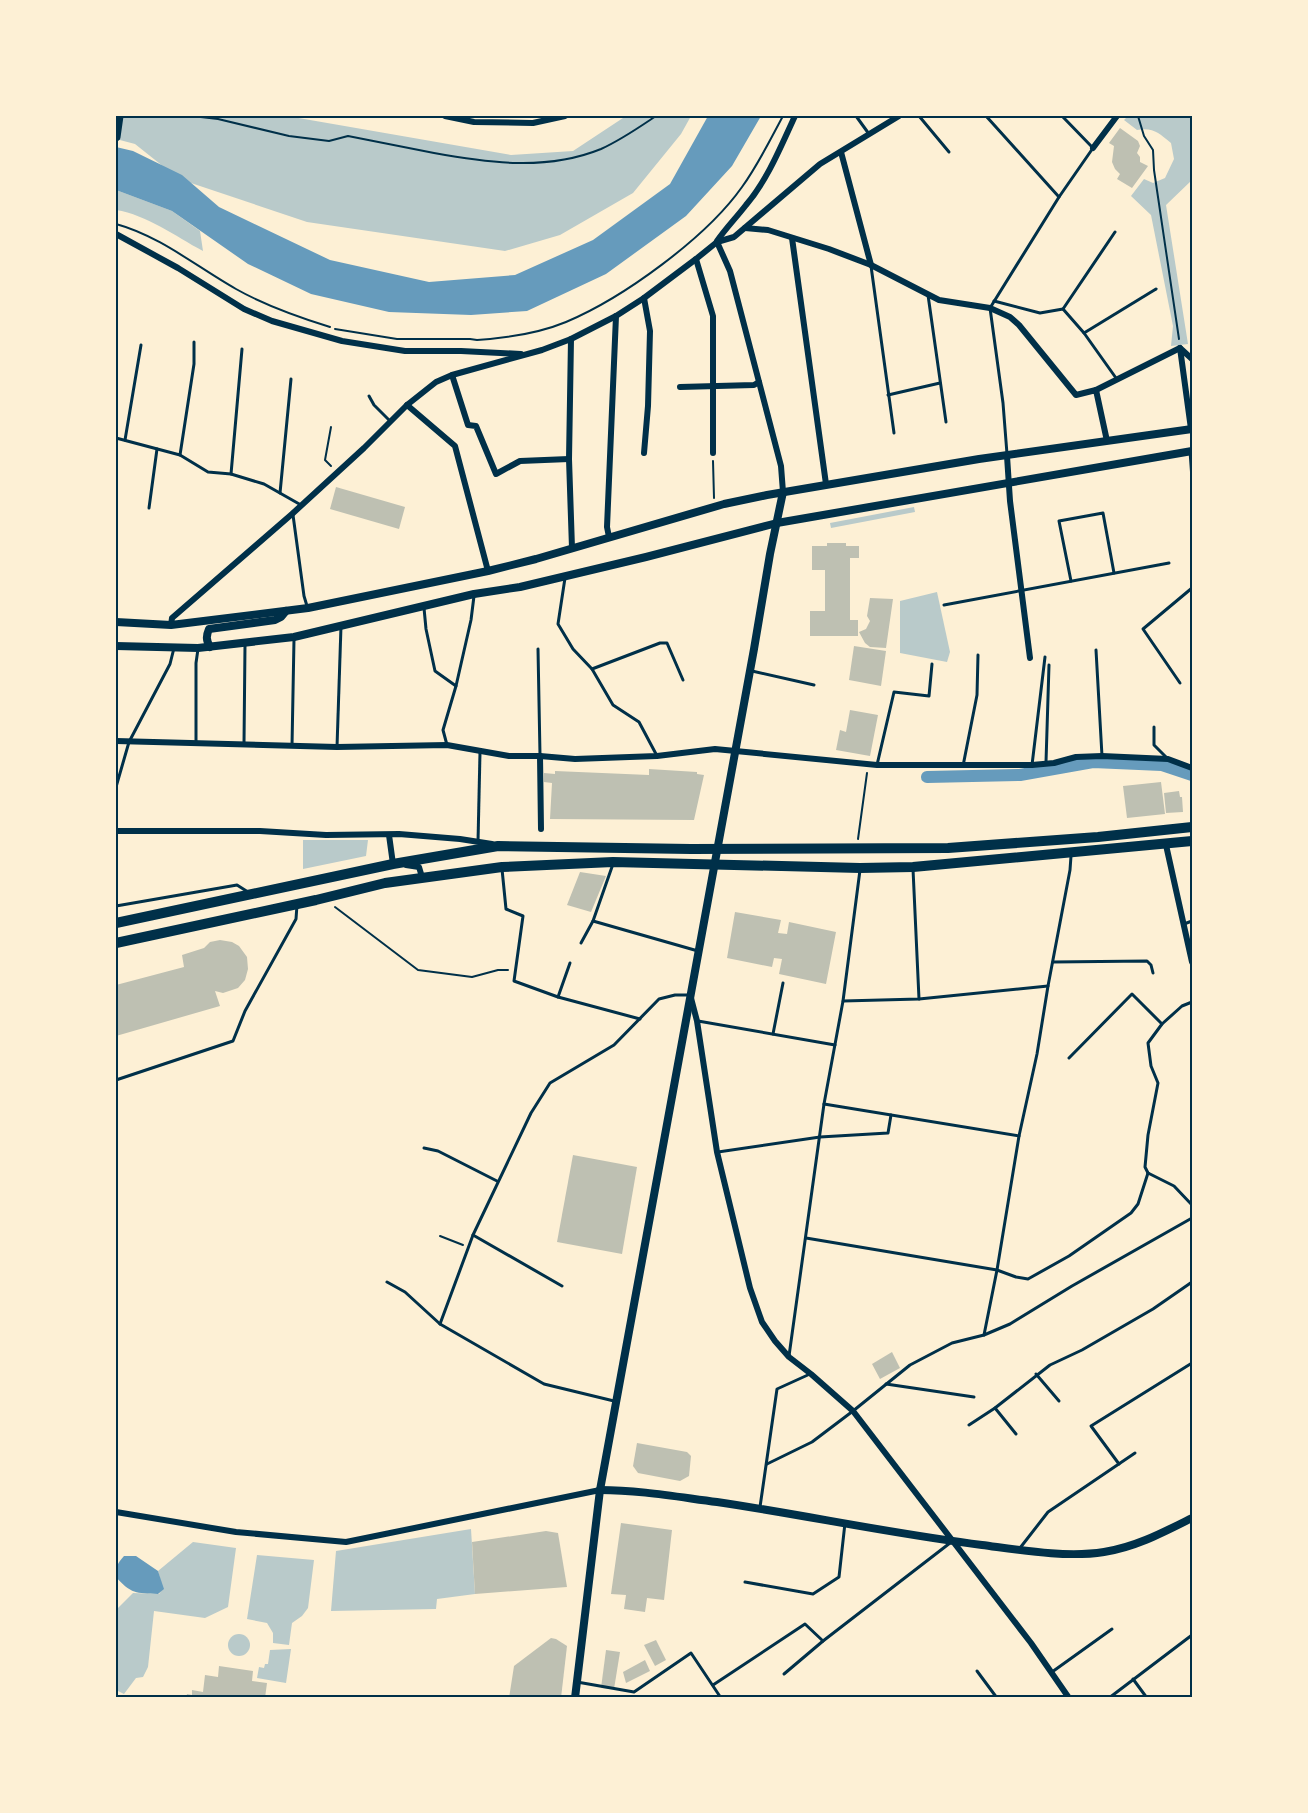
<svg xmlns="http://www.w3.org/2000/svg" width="1308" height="1813" font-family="'Public Sans',sans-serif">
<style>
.green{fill:#b9caca}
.water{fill:#669bbc}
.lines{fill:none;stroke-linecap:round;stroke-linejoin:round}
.canal{stroke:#669bbc;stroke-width:12}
.building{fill:#bec0b2}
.path{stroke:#003049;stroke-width:2}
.service{stroke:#003049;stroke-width:3}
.minor{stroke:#003049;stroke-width:6}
.tertiary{stroke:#003049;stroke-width:8}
.secondary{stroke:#003049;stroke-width:9}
.primary{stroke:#003049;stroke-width:10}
.neatline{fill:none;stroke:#003049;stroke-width:2}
</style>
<rect width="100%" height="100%" fill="#fdf0d5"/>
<g class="green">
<polygon points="116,116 287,116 511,155 573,151 626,116 691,116 681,134 633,193 560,235 505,251 307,222 179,179 135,144 116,139"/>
<path d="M1128 116H1192V180L1166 205 1188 344 1171 346 1173 326 1151 215 1131 196 1144 179 1153 183 1165 178 1174 159 1171 143C1159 133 1153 127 1137 130L1124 120Z"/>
<path d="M116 190 172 211 200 231 203 251C175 236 147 215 116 210Z"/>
<polygon points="914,507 915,512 831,528 830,523"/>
<polygon points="937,592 950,652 947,662 900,653 900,601"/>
<polygon points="303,840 368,840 366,856 303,869"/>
<polygon points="471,1529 475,1594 437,1599 436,1609 331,1611 336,1551"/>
<polygon points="193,1542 236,1548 228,1607 205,1618 154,1611 148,1667 143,1677 136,1678 124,1694 116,1690 116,1610 133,1593 159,1594 163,1589 158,1571"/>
<polygon points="257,1555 314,1560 308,1608 302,1616 292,1623 289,1645 273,1643 273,1633 267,1623 247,1619"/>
<circle cx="239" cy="1645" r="11"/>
<polygon points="291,1649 286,1683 257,1678 259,1667 264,1668 265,1664 268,1664 270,1650"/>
</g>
<g class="water">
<polygon points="708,116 761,116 732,166 686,216 606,274 527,311 471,315 389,312 311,294 248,264 172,211 116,190 116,147 133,151 182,175 219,207 330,260 429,282 515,275 593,240 670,184"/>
<path d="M124 1556H136L158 1571 164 1589 158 1594C136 1593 131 1594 116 1577 115 1567 118 1563 124 1556Z"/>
</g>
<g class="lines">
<polyline class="canal" points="927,777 1020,775 1093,762 1162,765 1192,775"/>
</g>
<g class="building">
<polygon points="1120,128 1138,141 1140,146 1137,153 1140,157 1140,162 1148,166 1132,188 1117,179 1120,174 1115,169 1112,162 1114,146 1109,143"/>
<polygon points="336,487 405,507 399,529 330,509"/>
<polygon points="827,543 846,543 846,546 859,546 859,558 850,558 850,620 858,620 858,636 810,636 810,611 825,611 825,570 812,570 812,546 827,546"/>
<polygon points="870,598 893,599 886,648 870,647 865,643 859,632 866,629 870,621 867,616"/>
<polygon points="854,646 886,651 881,686 849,680"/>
<polygon points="850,710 878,715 870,756 836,750 840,730 846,732"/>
<polygon points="649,769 697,772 697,774 704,775 694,820 550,819 552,783 544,782 544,773 555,774 555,771 649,775"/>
<polygon points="1161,782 1165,814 1127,818 1123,786"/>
<polygon points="1179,791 1180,797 1182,797 1183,812 1166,813 1164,793"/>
<polygon points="580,872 606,876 591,912 567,905"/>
<polygon points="735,912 781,920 778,933 787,934 789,922 836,932 826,984 779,974 782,959 774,958 772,967 727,958"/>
<polygon points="220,940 232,942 239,946 247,957 248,969 245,980 238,988 223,993 215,991 220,1006 116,1036 116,985 184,967 182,955 204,948 210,942"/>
<polygon points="573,1155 637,1167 622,1254 557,1242"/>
<polygon points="892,1352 900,1368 880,1379 872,1364"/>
<polygon points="637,1443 687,1452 691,1456 689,1476 680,1481 638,1473 633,1466"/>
<polygon points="621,1523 672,1530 664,1600 647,1598 645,1612 624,1609 626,1595 611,1594"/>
<polygon points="546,1531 558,1533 567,1587 475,1594 472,1542"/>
<polygon points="551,1638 556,1639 567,1646 561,1698 509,1698 514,1666"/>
<polygon points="656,1640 666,1660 655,1666 644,1645"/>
<polygon points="606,1650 620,1652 614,1689 601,1688"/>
<polygon points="645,1660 650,1671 626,1683 623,1672"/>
<polygon points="219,1666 253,1671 252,1681 267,1683 265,1698 186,1698 187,1694 192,1695 192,1690 203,1692 205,1675 218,1677"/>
</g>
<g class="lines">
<g class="path">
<path d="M192 116 218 119 289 136 329 141 348 136C377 142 405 147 434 153 489 163 547 171 601 149 621 140 638 128 656 116"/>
<polyline points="1138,116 1144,136 1153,150 1154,170 1179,339"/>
<path d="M116 224C160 236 197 267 236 289 266 306 298 317 330 327"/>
<path d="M335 329 397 339H470L477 340C507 338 537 334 566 322 623 298 706 238 742 187 758 165 770 140 783 116"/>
<polyline points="713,461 714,498"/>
<polyline points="331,466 325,460 331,427"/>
<polyline points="858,839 867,773"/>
<polyline points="335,907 418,970 472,977 498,970 508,970"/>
<polyline points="440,1236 463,1245"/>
</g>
<g class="service">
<polyline points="856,116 869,134"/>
<polyline points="919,116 949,152"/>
<polyline points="986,116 1059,197"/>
<polyline points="871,266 894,433"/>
<polyline points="928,295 946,422"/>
<polyline points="994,301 1040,313 1063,309 1084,333 1116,378"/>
<polyline points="1063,309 1115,232"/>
<polyline points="1084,333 1156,289"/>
<polyline points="888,395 940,383"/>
<polyline points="369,396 374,405 390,421"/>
<polyline points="116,438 180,455 208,472 231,474 264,484 301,505"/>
<polyline points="125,440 141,345"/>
<polyline points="1190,451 1192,479"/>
<polyline points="1007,454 1003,403 990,308 1059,197 1093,148 1062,116"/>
<polyline points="180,455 194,364 194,342"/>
<polyline points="231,474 242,349"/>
<polyline points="280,493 291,379"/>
<polyline points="149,508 157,449"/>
<polyline points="293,515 304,596 307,606"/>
<polyline points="565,578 558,624 573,649 592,669 613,705 639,722 656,754"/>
<polyline points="1071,581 1059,521 1103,513 1114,573"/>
<polyline points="944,605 1169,563"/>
<polyline points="424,608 426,629 435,671 456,686"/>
<polyline points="538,649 540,755"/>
<polyline points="1096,650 1102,756"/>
<polyline points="592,669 660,643 667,643 683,680"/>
<polyline points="752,671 814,685"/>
<polyline points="1180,683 1143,629 1192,588"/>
<polyline points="1154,727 1154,745 1168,759"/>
<polyline points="196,743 196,663 198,649"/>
<polyline points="244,743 245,645"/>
<polyline points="447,745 443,730 456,686 471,620 474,596"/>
<polyline points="292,746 294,639"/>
<polyline points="337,747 341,626"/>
<polyline points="1046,762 1049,665"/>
<polyline points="877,765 894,692 929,696 932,664"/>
<polyline points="1032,765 1045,657"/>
<polyline points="963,766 977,695 978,655"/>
<polyline points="116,787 129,742 170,664 174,648"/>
<polyline points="478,842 480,752"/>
<polyline points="502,869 506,909 523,916 514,981 558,997 640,1019"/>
<polyline points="913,869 919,999"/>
<polyline points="116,906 237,885 248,892"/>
<polyline points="593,921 698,951"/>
<polyline points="1184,924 1192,921"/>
<polyline points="581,943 593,921 613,864"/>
<polyline points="1053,962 1147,961 1151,965 1153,973"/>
<polyline points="558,997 570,963"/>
<polyline points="843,1001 919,999 1048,986"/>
<polyline points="698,1021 835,1045"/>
<polyline points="773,1034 783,983"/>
<polyline points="1069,1058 1132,994 1162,1024 1182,1006 1192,1002"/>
<polyline points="116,1080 233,1041 245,1011 296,919 297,905"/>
<polyline points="824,1104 1019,1136"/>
<polyline points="424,1148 438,1151 497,1181"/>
<polyline points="718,1152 820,1137 888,1133 891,1115"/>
<polyline points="1148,1173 1145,1167 1148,1135 1158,1083 1151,1066 1148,1043 1162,1024"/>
<polyline points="1148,1173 1174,1186 1192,1205"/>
<polyline points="473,1235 562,1286"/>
<polyline points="806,1238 997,1270 1016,1277 1028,1279 1069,1256 1131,1213 1138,1204 1148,1173"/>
<polyline points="387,1282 405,1292 440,1324 544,1384 614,1401"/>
<polyline points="440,1324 473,1235 531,1113 550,1083 614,1045 659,999 675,995 690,995"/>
<polyline points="984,1335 997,1270 1019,1136 1037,1054 1048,986 1070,870 1071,856"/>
<polyline points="789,1356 824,1104 843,1001 860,870"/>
<polyline points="1036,1374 1059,1401"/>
<polyline points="886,1384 974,1397"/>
<polyline points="995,1408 1016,1434"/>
<polyline points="969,1425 995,1408 1050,1365 1082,1350 1153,1309 1192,1282"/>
<polyline points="767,1464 812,1442 853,1411 910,1365 952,1343 984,1335 1010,1324 1072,1286 1192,1218"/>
<polyline points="1119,1464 1091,1426 1192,1363"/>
<polyline points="760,1507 777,1389 810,1374"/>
<polyline points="1020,1548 1048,1512 1135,1453"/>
<polyline points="745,1582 813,1594 839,1577 845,1523"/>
<polyline points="977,1671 997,1698"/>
<polyline points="1052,1672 1112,1629"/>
<polyline points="784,1674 823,1641"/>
<polyline points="1133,1679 1147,1698"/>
<polyline points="577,1682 634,1692 691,1653 721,1698"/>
<polyline points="713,1685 805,1624 823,1641 950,1543"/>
<polyline points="1109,1698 1192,1635"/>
</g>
<g class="minor">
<polyline points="445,116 474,122 533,123 565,116"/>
<polyline points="1093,148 1117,116"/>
<polyline points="841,152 871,265"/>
<polyline points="745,228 768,230 829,249 871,265 939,300 990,308 1010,317 1019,325 1076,395 1096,390 1107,441"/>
<polyline points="116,234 178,268 244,309 272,321 342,341 405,351 461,351 521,354"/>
<polyline points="792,238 826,484"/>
<path d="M717 241C726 228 736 218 746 205 768 179 781 146 795 116"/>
<polyline points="717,242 730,271 781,466 783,492"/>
<polyline points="696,259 713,316 713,453"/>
<polyline points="644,298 650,331 648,406 644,453"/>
<polyline points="571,339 569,459 572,548"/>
<polyline points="452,375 468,425 476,426 496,474 520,461 569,459"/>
<polyline points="680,387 754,385 759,382"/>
<polyline points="1096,390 1180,348"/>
<polyline points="407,405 455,446 488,571"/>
<polyline points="1191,429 1180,348 1192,359"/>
<polyline points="1007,456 1010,501 1030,658"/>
<polyline points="609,537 607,527 616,316"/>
<polyline points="171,625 172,618 292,514 364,448 407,405 436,382 452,375 542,350 571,339 616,316 644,298 696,259 717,242 734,237 820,164 899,116"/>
<polyline points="116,741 337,747 447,745 509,756 540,756 575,759 657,756 715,749 877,765 1032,765 1054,763 1076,757 1102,756 1168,759 1192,768"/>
<polyline points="540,756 541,829"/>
<polyline points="116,831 260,831 326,835 399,834 460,839 492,844"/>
<polyline points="389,835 393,864 396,864"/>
<polyline points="1166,845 1192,962"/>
<polyline points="406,865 419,867 422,877"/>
<polyline points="691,998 697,1021 717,1152 750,1288 762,1322 775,1341 789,1357 811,1374 853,1411 1031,1643 1069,1698"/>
<polyline points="116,1512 236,1532 346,1542 600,1490"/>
</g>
<g class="tertiary">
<polyline points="116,622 171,625 308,608 488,571 536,559 724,504 767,495 979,459 1192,429"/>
<polyline points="116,646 198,648 294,637 474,594 520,587 646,557 777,523 1192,451"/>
<path d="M210 647C206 640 206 636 209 629L275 620 281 617 286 611"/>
<path d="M600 1490C639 1490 678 1497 717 1502 805 1515 893 1534 982 1545 1020 1550 1066 1558 1104 1552 1136 1547 1164 1532 1192 1518"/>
<polyline points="575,1698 600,1490 754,649 770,554 783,492"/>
</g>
<polyline class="secondary" points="116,137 119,116"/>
<g class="primary">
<polyline points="116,923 393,864 498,846 691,849 948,848 1098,837 1192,827"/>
<polyline points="116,943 316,900 385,883 502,867 613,862 860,868 913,867 1192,841"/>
</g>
</g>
<rect width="1308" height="1813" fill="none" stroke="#fdf0d5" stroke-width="234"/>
<rect x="117" y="117" width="1074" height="1579" class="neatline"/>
</svg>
